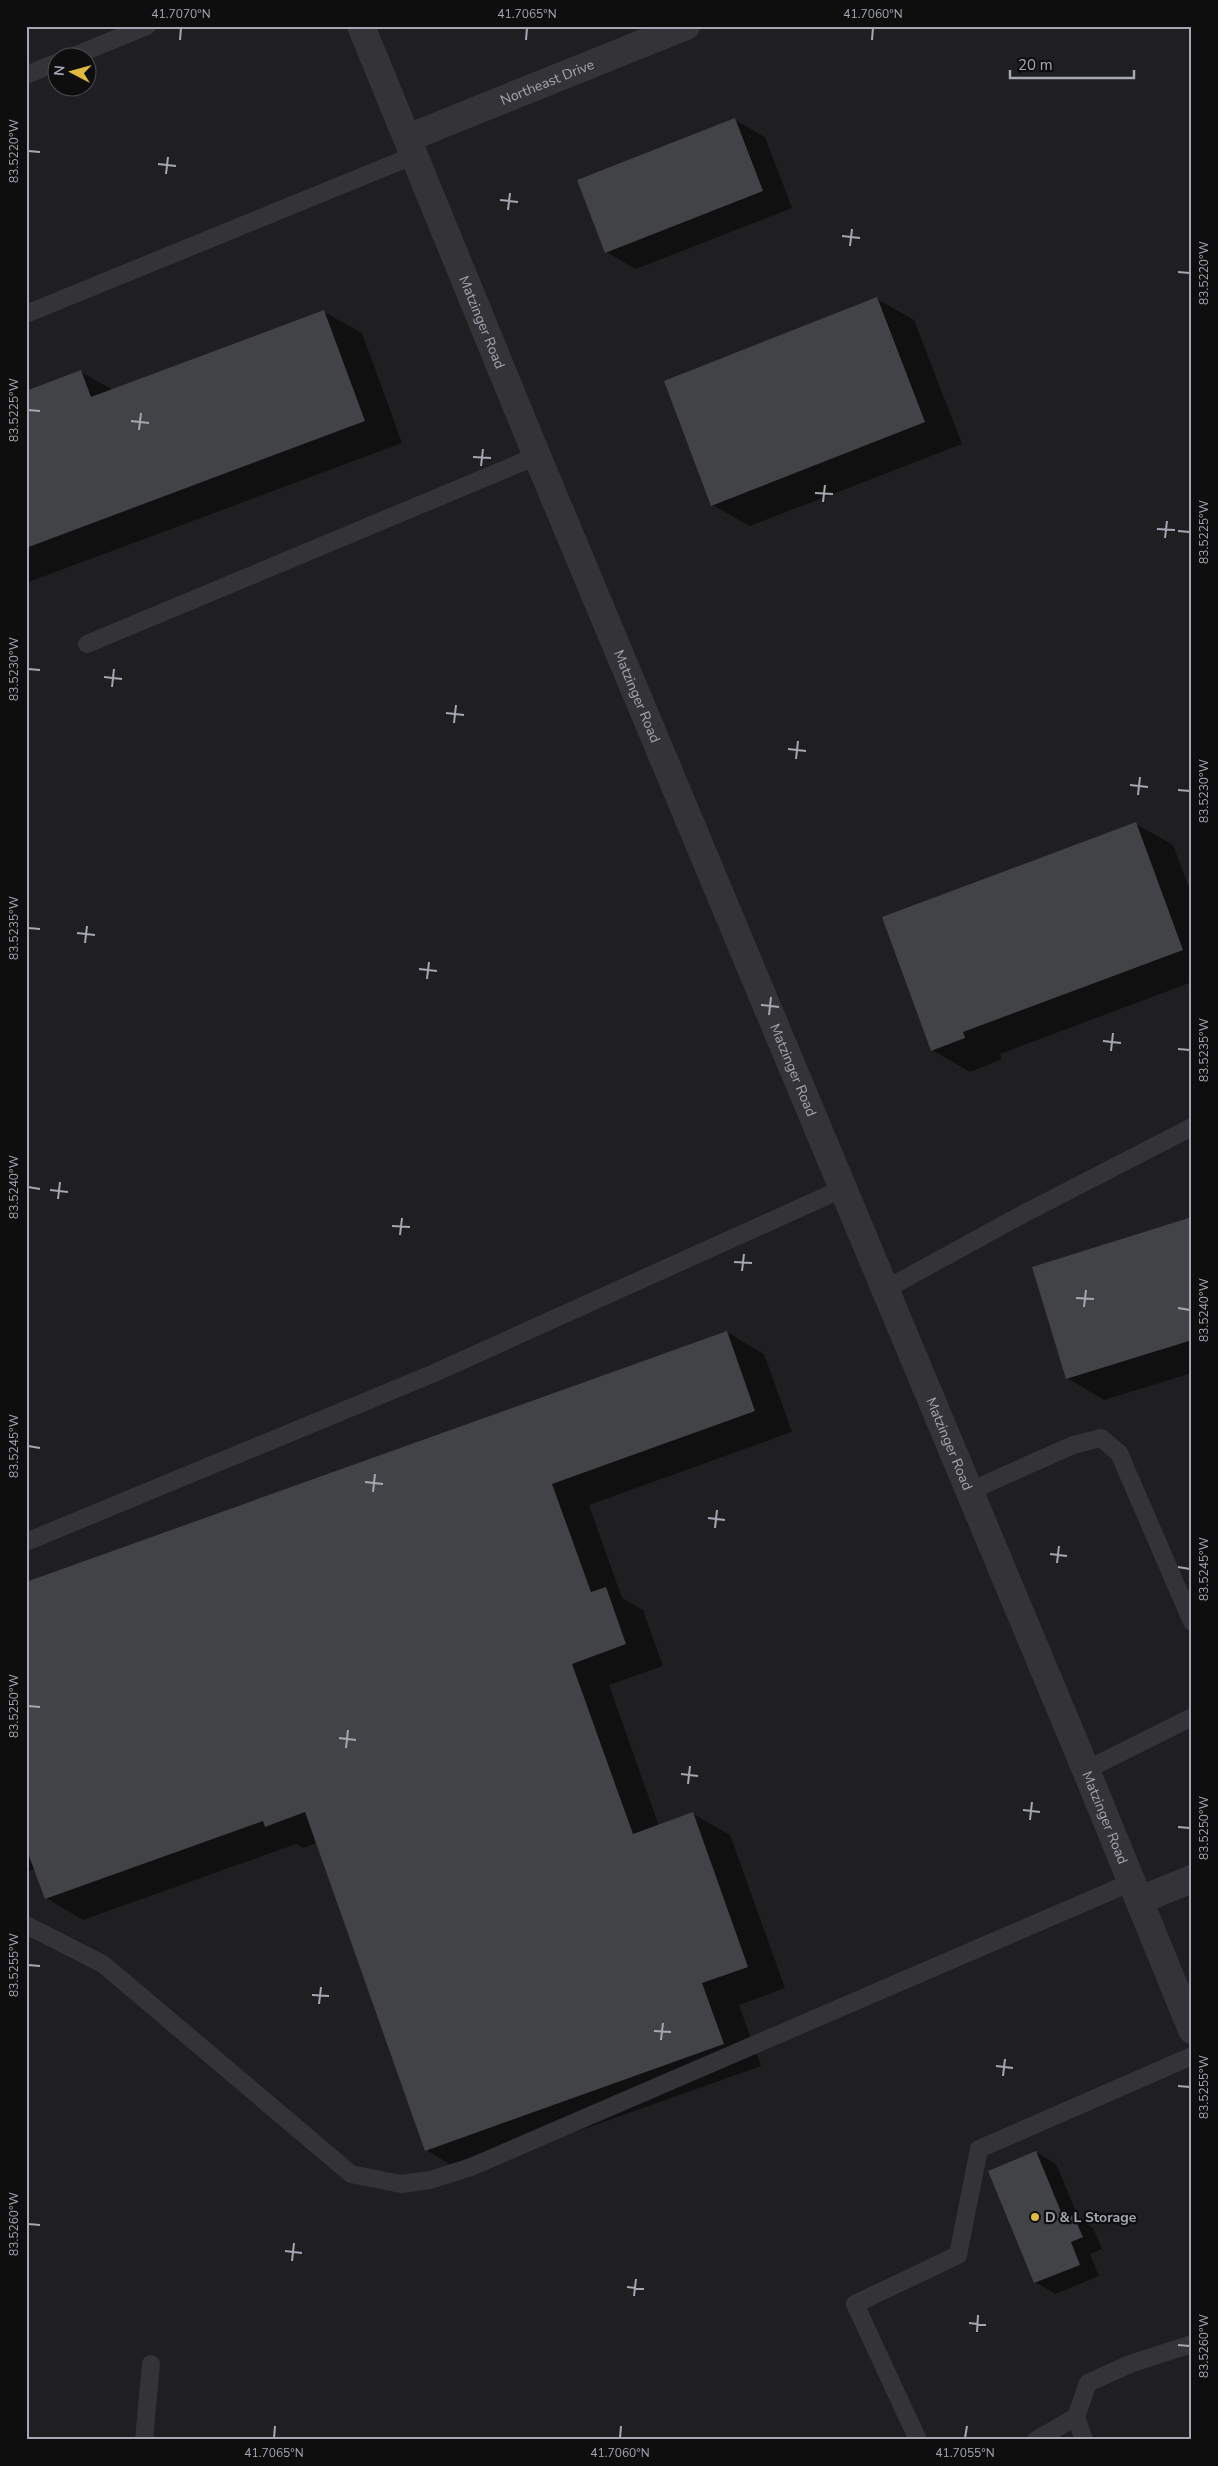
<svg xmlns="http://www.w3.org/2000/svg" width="1218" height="2466" font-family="'Nunito Sans',sans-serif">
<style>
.built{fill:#1f1f21;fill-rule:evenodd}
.shadow{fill:#0007}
.building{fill:#424347}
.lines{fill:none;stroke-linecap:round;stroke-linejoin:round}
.service{stroke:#343438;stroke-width:18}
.minor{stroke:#343438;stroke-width:28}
.tertiary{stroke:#343438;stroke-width:28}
.ticks{fill:none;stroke:#a5a8b3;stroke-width:2}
.poi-dot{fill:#e0ba3e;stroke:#0e0e0f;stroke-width:2}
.labels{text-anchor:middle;stroke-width:4.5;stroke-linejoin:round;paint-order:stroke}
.street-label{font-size:14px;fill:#a5a8b3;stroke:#0e0e0f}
.poi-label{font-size:14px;font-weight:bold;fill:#a5a8b3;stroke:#0e0e0f;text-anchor:start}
.neatline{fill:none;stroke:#a5a8b3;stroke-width:2}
.ticks-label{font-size:12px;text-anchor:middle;fill:#a5a8b3}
</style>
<rect width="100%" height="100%" fill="#131214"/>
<path class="built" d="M26 26H1192V2440H26ZM58 58H88V88H58Z"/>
<g class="shadow">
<polygon points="735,120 765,137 792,208 636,269 606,252"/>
<polygon points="877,299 914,320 962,444 750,526 712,505"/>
<polygon points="324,312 362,333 402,443 26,583 26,392 81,372 113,390"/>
<polygon points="1136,824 1173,845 1192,895 1192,982 1000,1054 1002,1059 970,1072 932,1050"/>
<polygon points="1192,1219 1192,1373 1104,1400 1067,1378"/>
<polygon points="727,1332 764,1354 792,1432 589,1505 622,1598 643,1610 663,1666 609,1685 659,1826 693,1814 730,1835 785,1988 739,2005 761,2066 463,2172 426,2150 317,1843 303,1848 296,1844 83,1920 46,1898 35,1869 26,1872 26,1583"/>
<polygon points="1036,2152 1056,2164 1079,2219 1093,2228 1102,2249 1090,2254 1099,2276 1055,2294 1035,2282"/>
</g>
<g class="building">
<polygon points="735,118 763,191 605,253 577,180"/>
<polygon points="877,297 925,422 711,506 664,381"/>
<polygon points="324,310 365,421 26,548 26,391 81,370 91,397"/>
<polygon points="1136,822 1183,950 963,1032 965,1038 931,1051 882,917"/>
<polygon points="1192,1217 1192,1340 1066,1379 1032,1267"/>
<polygon points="727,1331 755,1411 552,1484 591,1592 606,1587 626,1644 572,1664 633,1834 693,1812 748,1967 702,1983 724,2044 425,2151 305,1812 265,1827 263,1821 45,1899 26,1848 26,1582"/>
<polygon points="1036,2151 1064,2219 1073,2215 1083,2237 1071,2242 1080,2265 1034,2283 988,2171"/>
</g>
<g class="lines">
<g class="service">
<polyline points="69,58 147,26"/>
<polyline points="26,75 58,62"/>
<polyline points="26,314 415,155"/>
<polyline points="87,644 537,456"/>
<polyline points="886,1289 1025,1213 1192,1127"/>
<polyline points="970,1491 1073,1445 1101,1438 1119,1453 1192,1622"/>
<polyline points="26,1542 432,1374 844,1188"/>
<polyline points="1086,1770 1192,1717"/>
<polyline points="26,1925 103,1964 351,2174 401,2184 430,2180 471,2167 1132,1882"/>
<polyline points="1076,2417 1084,2440"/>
<polyline points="144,2440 151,2364"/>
<polyline points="918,2440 855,2304 958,2255 979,2149 1192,2056"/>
<polyline points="1036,2440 1076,2417 1088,2383 1130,2364 1192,2344"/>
</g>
<g class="minor">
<path id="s1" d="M408 138 686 26"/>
<polyline points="1140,1900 1192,1879"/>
</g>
<path class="tertiary" id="s2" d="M361 26 537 456 1086 1770 1192 2030"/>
</g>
<path class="ticks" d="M180 40 181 28M526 40 527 28M872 40 873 28M28 151 40 152M158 164 176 166M166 174 168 157M500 200 518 202M508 210 510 193M842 236 860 238M850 246 852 229M1178 272 1190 273M28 410 40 411M131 421 149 423M139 430 141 413M473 457 491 458M481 466 483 449M815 493 833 494M823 502 825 485M1157 529 1175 530M1178 531 1190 532M1165 538 1167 521M28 669 40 670M104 677 122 679M112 687 114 669M446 713 464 715M454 723 456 705M788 749 806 751M796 759 798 741M1130 785 1148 787M1178 790 1190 791M1138 795 1140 777M28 928 40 929M77 933 95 935M85 943 87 926M419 969 437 971M427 979 429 962M761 1005 779 1007M769 1015 771 997M1103 1041 1121 1043M1178 1049 1190 1050M1111 1051 1113 1033M28 1187 40 1189M50 1190 68 1192M58 1199 60 1182M392 1226 410 1227M400 1235 402 1218M734 1262 752 1263M742 1271 744 1254M1076 1298 1094 1299M1084 1307 1086 1290M1178 1308 1190 1310M28 1446 40 1448M365 1482 383 1484M373 1492 375 1474M708 1518 725 1520M715 1528 717 1510M1050 1554 1067 1556M1057 1563 1059 1546M1178 1567 1190 1569M28 1706 40 1707M339 1738 356 1740M346 1748 348 1730M681 1774 698 1776M688 1784 690 1766M1023 1810 1040 1812M1030 1820 1032 1802M1178 1827 1190 1828M28 1965 40 1966M312 1995 329 1996M319 2004 321 1987M654 2031 671 2032M661 2040 663 2023M996 2066 1013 2068M1003 2076 1005 2059M1178 2086 1190 2087M28 2224 40 2225M285 2251 302 2253M292 2261 294 2243M627 2287 644 2289M634 2296 636 2279M969 2323 986 2325M977 2332 978 2315M1178 2345 1190 2346M274 2438 275 2426M620 2438 621 2426M965 2438 967 2426"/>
<circle class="poi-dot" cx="1035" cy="2217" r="5"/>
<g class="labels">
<g class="street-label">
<text dy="5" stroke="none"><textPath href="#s1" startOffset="150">Northeast Drive</textPath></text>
<text dy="5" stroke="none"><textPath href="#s2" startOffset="320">Matzinger Road</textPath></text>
<text dy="5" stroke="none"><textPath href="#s2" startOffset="725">Matzinger Road</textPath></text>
<text dy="5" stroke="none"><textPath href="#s2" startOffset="1130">Matzinger Road</textPath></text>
<text dy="5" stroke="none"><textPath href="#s2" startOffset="1535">Matzinger Road</textPath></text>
<text dy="5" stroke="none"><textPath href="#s2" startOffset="1940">Matzinger Road</textPath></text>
</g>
<g class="poi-label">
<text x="1045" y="2222">D &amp; L Storage</text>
</g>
</g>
<rect width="1218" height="2466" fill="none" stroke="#0e0e0f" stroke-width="55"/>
<g transform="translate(72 72) rotate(276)"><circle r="24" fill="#0e0e0f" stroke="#4a4c51"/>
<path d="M0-4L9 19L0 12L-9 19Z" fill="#e0ba3e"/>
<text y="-8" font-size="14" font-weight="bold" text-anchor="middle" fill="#a5a8b3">N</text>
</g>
<path d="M1010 70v8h124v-8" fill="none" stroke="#a5a8b3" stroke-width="2.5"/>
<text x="1018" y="70" font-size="15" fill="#a5a8b3" stroke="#0e0e0f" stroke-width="4" paint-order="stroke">20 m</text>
<rect x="28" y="28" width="1162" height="2410" class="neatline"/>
<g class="ticks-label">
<text x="181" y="18">41.7070°N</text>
<text x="527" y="18">41.7065°N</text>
<text x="873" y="18">41.7060°N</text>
<text transform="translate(14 151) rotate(-90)" y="4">83.5220°W</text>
<text transform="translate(1204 273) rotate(-90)" y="4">83.5220°W</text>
<text transform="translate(14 410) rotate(-90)" y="4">83.5225°W</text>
<text transform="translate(1204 532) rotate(-90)" y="4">83.5225°W</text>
<text transform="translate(14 669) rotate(-90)" y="4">83.5230°W</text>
<text transform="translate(1204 791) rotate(-90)" y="4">83.5230°W</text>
<text transform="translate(14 928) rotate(-90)" y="4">83.5235°W</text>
<text transform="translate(1204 1050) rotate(-90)" y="4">83.5235°W</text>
<text transform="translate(14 1187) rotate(-90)" y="4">83.5240°W</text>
<text transform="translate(1204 1310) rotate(-90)" y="4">83.5240°W</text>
<text transform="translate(14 1446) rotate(-90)" y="4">83.5245°W</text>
<text transform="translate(1204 1569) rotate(-90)" y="4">83.5245°W</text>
<text transform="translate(14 1706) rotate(-90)" y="4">83.5250°W</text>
<text transform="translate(1204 1828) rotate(-90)" y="4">83.5250°W</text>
<text transform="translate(14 1965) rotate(-90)" y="4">83.5255°W</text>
<text transform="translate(1204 2087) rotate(-90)" y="4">83.5255°W</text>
<text transform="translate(14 2224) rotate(-90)" y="4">83.5260°W</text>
<text transform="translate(1204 2346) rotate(-90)" y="4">83.5260°W</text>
<text x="274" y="2457">41.7065°N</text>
<text x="620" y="2457">41.7060°N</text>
<text x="965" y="2457">41.7055°N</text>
</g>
</svg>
